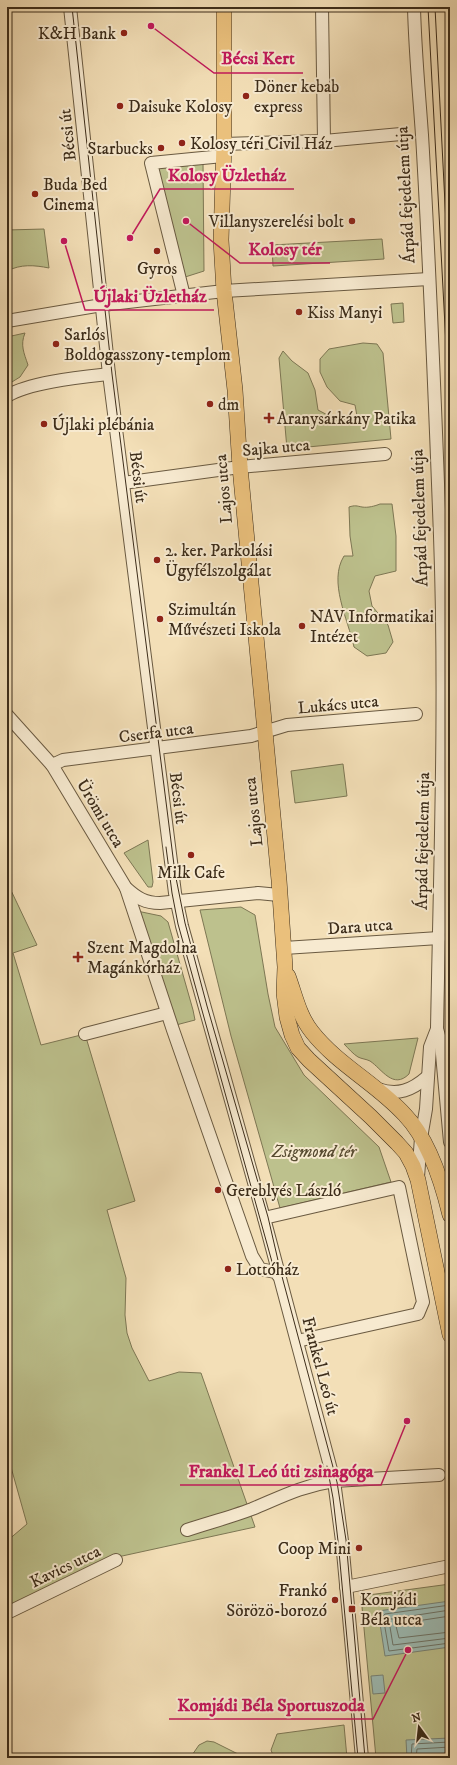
<svg xmlns="http://www.w3.org/2000/svg" width="457" height="1765" font-family="'IM FELL DW Pica',serif">
<style>
.green{fill:#bdc18d;stroke:#7d7754}
.water{fill:#9dbcb5;stroke:#778377}
.lines{fill:none;stroke-linecap:round;stroke-linejoin:round}
.shore{stroke:#6d7468;stroke-width:1}
.minor-casing{stroke:#6a5a41;stroke-width:14}
.major-casing{stroke:#3d2d1a;stroke-width:16}
.minor{stroke:#f7ead0;stroke-width:12}
.major{stroke:#eac07c;stroke-width:15}
.tram{stroke:#3d2d1a;stroke-width:1}
.poi-dot{fill:#8f2418;stroke:#f7ead0;stroke-width:1.5}
.labels{text-anchor:middle;stroke-width:4;stroke-linejoin:round;paint-order:stroke}
.poi-label{font-size:17px;fill:#3d2d1a;stroke:#f7ead0;text-anchor:start}
.street-label{font-size:17px;fill:#3d2d1a;stroke:#f7ead0}
.park-label{font-size:17px;font-style:italic;fill:#574b31;stroke:#f7ead0}
.leader{fill:none;stroke:#c2185b;stroke-width:1.5}
.callout-dot{fill:#c2185b;stroke:#f7ead0;stroke-width:1.5}
.callout-label{font-size:18px;text-anchor:middle;font-weight:bold;fill:#c2185b;stroke:#f7ead0;stroke-width:4;stroke-linejoin:round;paint-order:stroke}
</style>
<rect width="100%" height="100%" fill="#f3dfb7"/>
<filter id="stains"><feTurbulence type="fractalNoise" baseFrequency=".005" numOctaves="4"/><feColorMatrix values="0 0 0 0 .2 0 0 0 0 .09 0 0 0 0 .02 0 0 0 .5 -.17"/></filter>
<radialGradient id="worn" r=".72"><stop offset=".6" stop-color="#630" stop-opacity="0"/><stop offset="1" stop-color="#630" stop-opacity=".3"/></radialGradient>
<g class="green">
<polygon points="203,161 204,271 182,278 156,170 160,165"/>
<path d="M44 229 49 268C34 265 21 264 7 271V230Z"/>
<polygon points="382,239 384,259 273,266 272,245"/>
<polygon points="403,303 404,322 393,323 391,304"/>
<path d="M25 333C20 345 24 353 28 365L20 377 7 385V337Z"/>
<polygon points="363,343 377,344 383,353 391,439 287,449 279,358 283,351 292,361 308,373 315,390 318,410 339,421 357,416 355,405 340,401 327,387 320,372 320,359 329,349"/>
<path d="M380 504H392L396 536V571L375 576 369 591 372 606 388 625 393 642 386 653 367 656 354 647C348 619 328 582 344 556H353L350 536 349 507C355 505 357 506 362 507 368 508 375 506 380 504Z"/>
<polygon points="343,764 347,796 295,803 291,771"/>
<polygon points="148,840 153,882 152,887 148,887 124,853"/>
<polygon points="7,882 37,945 13,953 41,1045 85,1034 135,1201 107,1210 126,1278 125,1315 127,1333 132,1348 149,1381 179,1372 201,1373 255,1527 113,1558 7,1609 7,1541 27,1524 7,1453"/>
<polygon points="241,907 255,915 268,994 275,1027 304,1075 379,1147 391,1182 280,1208 231,1036 200,910"/>
<polygon points="137,911 161,916 168,922 193,1010 195,1020 176,1025"/>
<path d="M418 1038 409 1074C393 1090 382 1069 370 1061 366 1059 362 1059 358 1057 353 1054 348 1048 344 1044Z"/>
<polygon points="450,1584 450,1758 376,1758 361,1596"/>
<polygon points="344,1725 347,1758 274,1758 271,1750 277,1734"/>
<polygon points="207,1741 214,1742 246,1758 190,1758 199,1745"/>
</g>
<g class="water">
<polygon points="450,1601 450,1647 385,1656 378,1611"/>
<polygon points="383,1675 385,1693 373,1694 371,1676"/>
<polygon points="450,1738 450,1758 407,1758 406,1740"/>
</g>
<g class="lines">
<g class="shore">
<polyline points="450,1605 385,1614 383,1616 389,1651 450,1643"/>
<polyline points="450,1610 391,1619 389,1621 393,1645 450,1638"/>
<polyline points="450,1616 397,1624 396,1626 399,1638 450,1632"/>
<polyline points="411,1758 412,1744 450,1742"/>
<polyline points="416,1758 417,1749 450,1747"/>
</g>
<defs>
<g id="minor">
<polyline points="70,7 109,374 175,893 182,926 264,1218 334,1481 342,1541 362,1758"/>
<polyline points="322,7 324,141"/>
<path d="M414 7C415 50 419 92 422 135 430 269 435 402 440 536 446 700 440 865 437 1029L430 1047 426 1109 421 1138 418 1177"/>
<polyline points="224,144 324,141 401,134"/>
<polyline points="184,296 151,163 223,156"/>
<polyline points="7,321 102,305 224,291 429,279"/>
<path d="M7 396C29 382 82 377 109 374"/>
<polyline points="123,483 240,467 385,454"/>
<path d="M7 715 52 765 126 888C137 898 145 903 160 903L258 893 279 895"/>
<polyline points="52,765 63,760 251,736 287,725 416,714"/>
<polyline points="126,888 173,1030 252,1256 260,1269 275,1272 279,1276"/>
<polyline points="284,948 439,938"/>
<polyline points="437,1029 441,1043 450,1142"/>
<polyline points="85,1034 167,1013"/>
<path d="M378 1089C398 1096 412 1090 427 1077"/>
<polyline points="264,1218 399,1187 423,1302 418,1314 297,1341"/>
<path d="M187 1530C208 1523 231 1517 252 1509 281 1497 301 1486 334 1481L439 1475"/>
<polyline points="346,1587 450,1566"/>
<polyline points="7,1613 116,1560"/>
</g>
<g id="major">
<polyline points="224,7 224,144 221,240 224,291 235,390 240,467 279,880 285,967 284,993 287,1017 292,1035 298,1048 309,1060 371,1117 397,1143 406,1153 413,1166 418,1180 450,1335"/>
<path d="M288 976C295 995 299 1016 312 1032 338 1065 377 1084 405 1115 429 1140 442 1182 450 1215"/>
</g>
</defs>
<use href="#minor" class="minor-casing"/>
<use href="#major" class="major-casing"/>
<use href="#minor" class="minor"/>
<use href="#major" class="major"/>
<g class="tram">
<polyline points="72,7 112,374 175,873 185,923 207,1006 268,1217 280,1269 337,1482 346,1540 365,1758"/>
<polyline points="428,7 450,420"/>
<polyline points="435,7 450,302"/>
<polyline points="166,847 172,893 178,924 274,1269"/>
<polyline points="327,1466 333,1498 338,1541 358,1758"/>
</g>
</g>
<g class="poi-dot">
<circle cx="124" cy="33" r="4"/>
<circle cx="246" cy="96" r="4"/>
<circle cx="120" cy="106" r="4"/>
<circle cx="182" cy="143" r="4"/>
<circle cx="161" cy="148" r="4"/>
<circle cx="35" cy="194" r="4"/>
<circle cx="352" cy="221" r="4"/>
<circle cx="157" cy="251" r="4"/>
<circle cx="299" cy="312" r="4"/>
<circle cx="56" cy="344" r="4"/>
<circle cx="210" cy="404" r="4"/>
<path d="M267 412h4v4h4v4h-4v4h-4v-4h-4v-4h4z"/>
<circle cx="44" cy="424" r="4"/>
<circle cx="157" cy="560" r="4"/>
<circle cx="160" cy="619" r="4"/>
<circle cx="302" cy="626" r="4"/>
<circle cx="191" cy="855" r="4"/>
<path d="M76 951h4v4h4v4h-4v4h-4v-4h-4v-4h4z"/>
<circle cx="218" cy="1190" r="4"/>
<circle cx="228" cy="1269" r="4"/>
<circle cx="359" cy="1548" r="4"/>
<circle cx="335" cy="1600" r="4"/>
<rect x="348" y="1605" width="8" height="8" rx="2"/>
</g>
<g class="labels">
<g class="poi-label">
<text x="116" y="39" text-anchor="end">K&amp;H Bank</text>
<text x="254" y="92">Döner kebab<tspan x="254" dy="20">express</tspan></text>
<text x="128" y="112">Daisuke Kolosy</text>
<text x="190" y="149">Kolosy téri Civil Ház</text>
<text x="153" y="154" text-anchor="end">Starbucks</text>
<text x="43" y="190">Buda Bed<tspan x="43" dy="20">Cinema</tspan></text>
<text x="344" y="227" text-anchor="end">Villanyszerelési bolt</text>
<text x="157" y="274" text-anchor="middle">Gyros</text>
<text x="307" y="318">Kiss Manyi</text>
<text x="64" y="340">Sarlós<tspan x="64" dy="20">Boldogasszony-templom</tspan></text>
<text x="218" y="410">dm</text>
<text x="277" y="424">Aranysárkány Patika</text>
<text x="52" y="430">Újlaki plébánia</text>
<text x="165" y="556">2. ker. Parkolási<tspan x="165" dy="20">Ügyfélszolgálat</tspan></text>
<text x="168" y="615">Szimultán<tspan x="168" dy="20">Művészeti Iskola</tspan></text>
<text x="310" y="622">NAV Informatikai<tspan x="310" dy="20">Intézet</tspan></text>
<text x="191" y="878" text-anchor="middle">Milk Cafe</text>
<text x="87" y="953">Szent Magdolna<tspan x="87" dy="20">Magánkórház</tspan></text>
<text x="226" y="1196">Gereblyés László</text>
<text x="236" y="1275">Lottóház</text>
<text x="351" y="1554" text-anchor="end">Coop Mini</text>
<text x="327" y="1596" text-anchor="end">Frankó<tspan x="327" dy="20">Sörözö-borozó</tspan></text>
<text x="360" y="1605">Komjádi<tspan x="360" dy="20">Béla utca</tspan></text>
</g>
<g class="street-label">
<text transform="translate(67 135) rotate(-96)" y="6">Bécsi út</text>
<text transform="translate(405 195) rotate(-93)" y="6">Árpád fejedelem útja</text>
<text transform="translate(276 447) rotate(-5)" y="6">Sajka utca</text>
<text transform="translate(139 477) rotate(83)" y="6">Bécsi út</text>
<text transform="translate(223 489) rotate(-95)" y="6">Lajos utca</text>
<text transform="translate(419 518) rotate(-92)" y="6">Árpád fejedelem útja</text>
<text transform="translate(338 704) rotate(-5)" y="6">Lukács utca</text>
<text transform="translate(156 732) rotate(-7)" y="6">Cserfa utca</text>
<text transform="translate(179 798) rotate(83)" y="6">Bécsi út</text>
<text transform="translate(253 812) rotate(-96)" y="6">Lajos utca</text>
<text transform="translate(101 813) rotate(59)" y="6">Ürömi utca</text>
<text transform="translate(422 841) rotate(-89)" y="6">Árpád fejedelem útja</text>
<text transform="translate(360 926) rotate(-4)" y="6">Dara utca</text>
<text transform="translate(321 1366) rotate(75)" y="6">Frankel Leó út</text>
<text transform="translate(65 1566) rotate(-26)" y="6">Kavics utca</text>
</g>
<g class="park-label">
<text x="314" y="1157">Zsigmond tér</text>
</g>
</g>
<path class="leader" d="M151 26L214 73H303M130 238L160 189H294M186 221L240 263H330M64 241L85 310H214M407 1421L381 1485H180M408 1650L373 1719H169"/>
<g class="callout-dot">
<circle cx="151" cy="26" r="4"/>
<circle cx="130" cy="238" r="4"/>
<circle cx="186" cy="221" r="4"/>
<circle cx="64" cy="241" r="4"/>
<circle cx="407" cy="1421" r="4"/>
<circle cx="408" cy="1650" r="4"/>
</g>
<g class="callout-label">
<text x="258" y="64">Bécsi Kert</text>
<text x="227" y="181">Kolosy Üzletház</text>
<text x="285" y="255">Kolosy tér</text>
<text x="150" y="302">Újlaki Üzletház</text>
<text x="281" y="1477">Frankel Leó úti zsinagóga</text>
<text x="271" y="1711">Komjádi Béla Sportuszoda</text>
</g>
<rect width="457" height="1765" fill="none" stroke="#f3dfb7" stroke-width="24"/>
<rect x="8" y="8" width="441" height="1749" fill="none" stroke="#3d2d1a" stroke-width="2"/>
<rect x="12" y="12" width="433" height="1741" fill="none" stroke="#3d2d1a"/>
<g transform="translate(419 1727) rotate(345)" stroke="#f7ead0" stroke-width="3" paint-order="stroke">
<path d="M0-3L7 15L0 10L-7 15Z" fill="#3d2d1a"/>
<text y="-6" font-size="11" font-weight="bold" text-anchor="middle" fill="#3d2d1a">N</text>
</g>
<rect width="100%" height="100%" filter="url(#stains)"/>
<rect width="100%" height="100%" fill="url(#worn)"/>
</svg>
